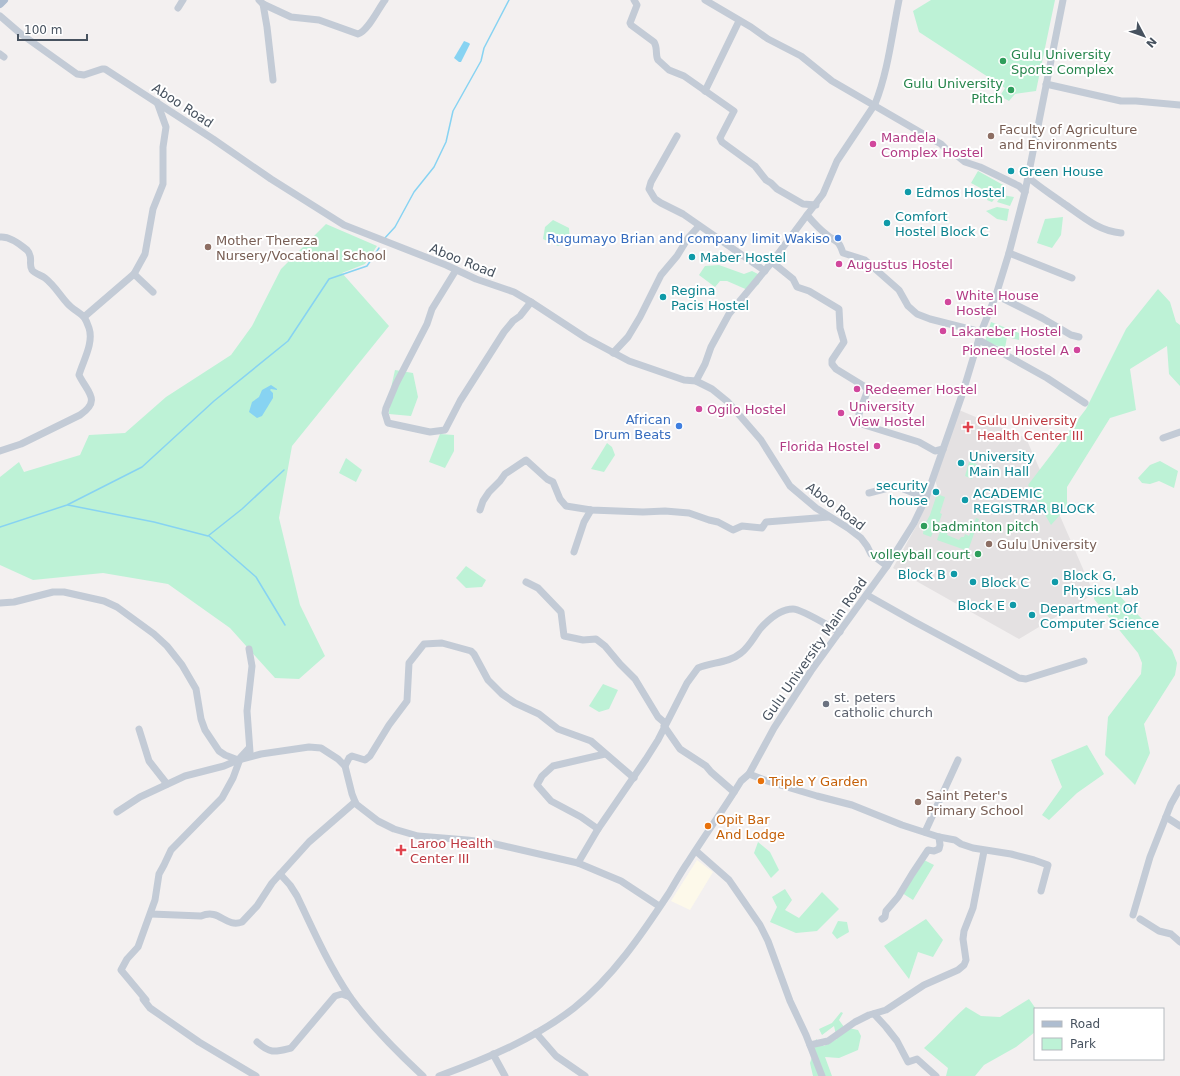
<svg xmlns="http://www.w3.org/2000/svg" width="1180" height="1076" font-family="'DejaVu Sans',sans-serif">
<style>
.commercial{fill:#fdf9ea}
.education{fill:#e4e1e2}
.green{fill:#bdf2d6}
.water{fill:#87d3f2}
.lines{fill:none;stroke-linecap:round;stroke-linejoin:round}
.stream{stroke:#87d3f2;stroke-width:1.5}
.minor{stroke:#c3cbd6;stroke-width:7}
.major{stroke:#aebdd0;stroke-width:8}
.leisure-dot{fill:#2e9e5b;stroke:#fff;stroke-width:1.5}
.education-dot{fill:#8d6e63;stroke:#fff;stroke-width:1.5}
.hotel-dot{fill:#d1479c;stroke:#fff;stroke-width:1.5}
.culture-dot{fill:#0f9aa8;stroke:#fff;stroke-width:1.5}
.shop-dot{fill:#3f7fe0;stroke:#fff;stroke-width:1.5}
.health-dot{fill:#e0444e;stroke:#fff;stroke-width:1.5}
.worship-dot{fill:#6b7280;stroke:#fff;stroke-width:1.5}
.food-dot{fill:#e8710a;stroke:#fff;stroke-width:1.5}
.labels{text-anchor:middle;stroke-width:4;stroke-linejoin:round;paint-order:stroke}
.leisure-label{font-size:13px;fill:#27864d;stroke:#fff;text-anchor:start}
.street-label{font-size:13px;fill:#47525f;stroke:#fff}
.education-label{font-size:13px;fill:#785e54;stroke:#fff;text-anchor:start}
.hotel-label{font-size:13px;fill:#b23c85;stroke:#fff;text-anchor:start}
.culture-label{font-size:13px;fill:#0d838f;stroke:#fff;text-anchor:start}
.shop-label{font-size:13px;fill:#366cbe;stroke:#fff;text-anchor:end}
.health-label{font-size:13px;fill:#be3a42;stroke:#fff;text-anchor:start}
.worship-label{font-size:13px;fill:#5b616d;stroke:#fff;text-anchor:start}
.food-label{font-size:13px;fill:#c56008;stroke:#fff;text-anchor:start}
</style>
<rect width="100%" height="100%" fill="#f3f0f0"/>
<polygon class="commercial" points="697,860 713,872 690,910 671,901"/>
<polygon class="education" points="959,410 1026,438 1094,594 1019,639 893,568 919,521 929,496 935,493 937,486 935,480"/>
<g class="green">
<polygon points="931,0 1055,0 1036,91 1015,94 1009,101 1000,96 1005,88 919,32 913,11"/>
<polygon points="978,171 1005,186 992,202 987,200 988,192 971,183"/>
<polygon points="1002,195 1014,197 1010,206 997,202"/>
<polygon points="997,207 1009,209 1007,221 997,219 986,211"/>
<polygon points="1063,217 1061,235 1052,248 1037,243 1045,219"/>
<polygon points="553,220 569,228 570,241 558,246 543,239 545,227"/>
<polygon points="326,224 377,246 365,264 342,273 389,326 292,446 279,518 300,605 325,656 299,679 275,678 230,628 168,584 103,573 33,580 0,565 0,477 19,462 24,472 80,455 89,435 125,433 166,397 231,355 252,326 281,269"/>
<polygon points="719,265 744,274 752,271 762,276 759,284 750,291 727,281 720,281 715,287 699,275 705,266"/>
<polygon points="1158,289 1170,302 1176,322 1180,325 1180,386 1169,374 1167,346 1130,369 1136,410 1110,418 1067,487 1067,507 1051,525 1028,485 1086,409 1126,329"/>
<polygon points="991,322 1019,333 1019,340 1007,337 1005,348 985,342"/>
<polygon points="395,370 413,373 418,397 411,416 389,414 391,388"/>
<polygon points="440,434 454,435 454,451 445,468 429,462"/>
<polygon points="607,443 612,447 615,455 604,472 591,469"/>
<polygon points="346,458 362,470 356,482 339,473"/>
<polygon points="1160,461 1178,471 1174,488 1159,481 1150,484 1142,483 1138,478 1150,465"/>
<polygon points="969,462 977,464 972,479 965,476"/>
<polygon points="937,494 945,497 940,513 942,514 939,523 937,522 931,537 923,534 924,526 930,515"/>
<polygon points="976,518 979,519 968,551 937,540 942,526 949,529 947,535 959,540 961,537 964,537 965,534 969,536"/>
<polygon points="466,566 486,580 482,587 466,588 456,578"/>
<polygon points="1095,587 1112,588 1172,650 1177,663 1175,675 1144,724 1150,753 1135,785 1105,755 1108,717 1141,674 1142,663 1138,653 1094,599"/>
<polygon points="603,684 618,690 609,709 599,712 589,706"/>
<polygon points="1087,745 1104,774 1077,793 1049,820 1042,815 1062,787 1051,760"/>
<polygon points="758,842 770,852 779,870 771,878 754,853"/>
<polygon points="920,858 934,865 913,900 899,891"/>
<polygon points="785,889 792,900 785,910 799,918 822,892 839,909 817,931 796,933 770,922 777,907 772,897"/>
<polygon points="926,919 943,940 933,957 918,952 909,979 884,946"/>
<polygon points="838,921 847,922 849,932 837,939 832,933"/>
<path d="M1029 999 1036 1009 1035 1032 1016 1047 984 1065 975 1076H946L948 1068 924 1048C939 1035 951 1020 966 1007L981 1016 1000 1017Z"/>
<polygon points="841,1012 843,1013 839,1020 844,1027 858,1030 861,1036 858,1050 839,1058 825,1057 832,1076 813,1076 810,1063 814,1051 816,1039 824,1046 837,1039 834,1026 822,1035 819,1029 832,1023"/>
</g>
<g class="water">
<polygon points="464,41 469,43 470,44 461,62 459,62 454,58"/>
<polygon points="271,385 277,389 277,390 271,389 270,390 273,393 273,398 262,416 257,418 249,412 252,402 259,397 262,390"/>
</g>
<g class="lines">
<g class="stream">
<polyline points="384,239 395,227 414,192 434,167 446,142 453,111 481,61 484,48 509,0"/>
<polyline points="68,505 154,522 208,536 242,509 284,470"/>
<polyline points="0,527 67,505 142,467 214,401 288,341 329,279 367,266 379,248"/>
<polyline points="209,536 256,577 285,625"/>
</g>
<g class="minor">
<path d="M259 0 263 4 291 17 319 20 358 34C368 31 378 9 385 0"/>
<path d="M634 0 637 5 630 23 631 25 654 42C658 48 655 55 658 60L669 70 684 76 734 111 720 138 722 142 755 166 766 180 771 183 777 189 803 204 816 205"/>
<polyline points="705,0 751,27 768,39 801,56 832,81 925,135 941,144 949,152 955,154 965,162 980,167 1019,186 1025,192"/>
<path d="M899 0C892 34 888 72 875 104L837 161 823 194 807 215C813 222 819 229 826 234 836 243 838 238 843 253L865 260 899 290 908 306 917 314 930 319 981 332"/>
<polyline points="263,4 267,27 273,80"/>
<polyline points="178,8 183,0"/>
<polyline points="0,16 21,34 77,74 84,75 102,69 105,69 213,139 271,179 344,225 446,265 476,279 514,292 531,302 586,338 629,361 684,380 696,381 712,389 728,402 761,440 790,486 816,508 848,528 861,538 867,546 871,554 887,566"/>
<polyline points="0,54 4,57"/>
<polyline points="1046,84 1121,101 1136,101 1180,105"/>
<polyline points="705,91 739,21"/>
<polyline points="677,136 651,182 649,189 655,199 661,203 683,214 765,271"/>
<path d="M1028 177C1039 187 1051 194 1063 203 1082 216 1098 231 1121 233"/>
<path d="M0 237C9 236 20 244 27 250 34 257 28 264 32 270 35 274 41 275 45 278 54 285 60 295 67 303 72 309 79 312 84 317 86 320 88 325 89 328 94 343 83 361 79 375 87 392 102 400 80 415L21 444 0 451"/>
<polyline points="1009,253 1072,278"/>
<polyline points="772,262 793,279 797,287 809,291 839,309 840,328 844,342 832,360 832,364 836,369 867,388 867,392 859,414 858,423 919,442 935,451 943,449"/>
<polyline points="456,270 432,309 427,324 396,384 386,408 385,413 388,423 430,432 445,430 460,401 504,332 513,321 520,316 531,302"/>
<polyline points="134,274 153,292"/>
<polyline points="996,295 1042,318 1071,335 1079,337"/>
<polyline points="84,317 134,274 145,254 153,209 163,184 163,147 166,127 157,102"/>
<polyline points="979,340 1047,378 1085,403"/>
<polyline points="613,353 628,337 640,317 661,275 677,256 688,238 699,226"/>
<polyline points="696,381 705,364 711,347 729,314 772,262 807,215"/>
<polyline points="1163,438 1180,432"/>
<polyline points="869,493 896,486 926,498"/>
<polyline points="480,510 483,501 489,492 500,481 505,474 526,460 547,479 553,482 560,499 566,506 591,510 643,512 665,511 689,513 709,520 718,522 733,530 742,526 762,528 766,522 829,517"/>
<polyline points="574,552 584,522 591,510"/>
<polyline points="526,582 538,588 561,612 564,636 583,640 596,639 605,646 620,664 635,679 658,717 665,723"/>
<polyline points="867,595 913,621 1019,678 1026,679 1084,661"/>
<polyline points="0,603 14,602 53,592 64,592 104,601 117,607 154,634 167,646 182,665 196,689 201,719 205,730 219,751 225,755 238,760 261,754 309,747 321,748 338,759 345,766 352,794 356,804 378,821 394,829 418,836 467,840 491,843 578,863 621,881 659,906"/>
<polyline points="249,649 252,666 247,711 250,752"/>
<polyline points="664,726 680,749 706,766 711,772 734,792"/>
<polyline points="139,729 149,761 167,784"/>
<polyline points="240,759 233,778 222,798 171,850 164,865 159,874 155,900 138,947 127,959 121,970 146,1000 143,999 150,1008 199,1042 256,1076"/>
<polyline points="345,766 349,758 352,756 365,760 370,756 389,725 407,701 409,663 424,644 442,643 471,651 474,654 488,680 502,694 515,703 539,714 558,729 591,741 634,778"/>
<polyline points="749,774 767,781 817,796 852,805 902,825 939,837 955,840 961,844 973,848 1011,854 1034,860 1048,865 1041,891"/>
<polyline points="117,812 140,797 185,776 224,766 238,760 249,748"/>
<polyline points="1166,817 1180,826"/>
<polyline points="598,829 581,817 551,801 537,785 542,776 553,766 605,754"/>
<polyline points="925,832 958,760"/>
<polyline points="696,851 729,880 760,925 768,941 790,1001 806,1035 822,1076"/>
<path d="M578 863 598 829 646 759 658 740 687 683 698 668C712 662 729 663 741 653 749 647 754 637 760 629 768 620 780 609 793 609 802 609 830 627 840 632"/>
<path d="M280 874 290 885 297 896C313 930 329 966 350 997 371 1026 396 1051 423 1076"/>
<path d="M151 914 201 916C220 908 225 928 242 922L257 906 272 883 309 842 355 802"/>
<polyline points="1133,915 1150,857 1171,804 1180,788"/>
<polyline points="882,919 885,917 886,911 898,897 912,874 928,850 934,851 939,849 940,845 939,837"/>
<polyline points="1140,919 1159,931 1171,934 1180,942"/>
<polyline points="874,1014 886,1027 897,1041 908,1062 917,1059 936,1076"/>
<polyline points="536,1033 556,1056 585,1076"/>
<path d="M257 1042C270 1054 275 1052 291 1048L335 996 342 994 350 997"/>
<polyline points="810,1045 828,1041 855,1022 869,1015 886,1010 924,985 958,970 964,965 966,960 963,939 964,931 973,908 984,851"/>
<polyline points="493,1054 505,1076"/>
<path d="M439 1076C486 1059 534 1039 574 1008 613 977 642 934 669 893 675 883 681 872 688 862 705 835 724 809 741 781L749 774 774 728 811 671 887 566 914 523 926 498 962 395 981 332 996 295 1009 253 1025 192 1063 0"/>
</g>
<polyline class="major" points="0,4 4,0"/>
</g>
<g class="leisure-dot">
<circle cx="1003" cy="61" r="4"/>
<circle cx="1011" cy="90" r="4"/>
<circle cx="924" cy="526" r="4"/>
<circle cx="978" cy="554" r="4"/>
</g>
<g class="education-dot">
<circle cx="991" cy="136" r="4"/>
<circle cx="208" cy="247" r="4"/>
<circle cx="989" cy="544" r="4"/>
<circle cx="918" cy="802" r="4"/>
</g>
<g class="hotel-dot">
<circle cx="873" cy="144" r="4"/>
<circle cx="839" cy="264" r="4"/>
<circle cx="948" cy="302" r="4"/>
<circle cx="943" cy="331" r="4"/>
<circle cx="1077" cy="350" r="4"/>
<circle cx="857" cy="389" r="4"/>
<circle cx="699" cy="409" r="4"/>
<circle cx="841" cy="413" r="4"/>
<circle cx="877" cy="446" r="4"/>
</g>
<g class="culture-dot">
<circle cx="1011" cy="171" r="4"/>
<circle cx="908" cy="192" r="4"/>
<circle cx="887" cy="223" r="4"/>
<circle cx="692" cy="257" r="4"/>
<circle cx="663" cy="297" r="4"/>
<circle cx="961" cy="463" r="4"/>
<circle cx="936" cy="492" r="4"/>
<circle cx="965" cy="500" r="4"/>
<circle cx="954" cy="574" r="4"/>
<circle cx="973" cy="582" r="4"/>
<circle cx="1055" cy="582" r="4"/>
<circle cx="1013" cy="605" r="4"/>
<circle cx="1032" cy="615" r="4"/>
</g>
<g class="shop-dot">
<circle cx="838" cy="238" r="4"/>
<circle cx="679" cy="426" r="4"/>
</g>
<g class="health-dot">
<path d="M966 421h4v4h4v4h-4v4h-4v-4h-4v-4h4z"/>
<path d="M399 844h4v4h4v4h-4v4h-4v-4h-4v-4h4z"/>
</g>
<circle class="worship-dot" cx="826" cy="704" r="4"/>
<g class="food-dot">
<circle cx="761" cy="781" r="4"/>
<circle cx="708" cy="826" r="4"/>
</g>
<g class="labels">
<g class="leisure-label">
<text x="1011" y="59">Gulu University<tspan x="1011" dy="15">Sports Complex</tspan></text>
<text x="1003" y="88" text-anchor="end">Gulu University<tspan x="1003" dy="15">Pitch</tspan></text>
<text x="932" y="531">badminton pitch</text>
<text x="970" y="559" text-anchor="end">volleyball court</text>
</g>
<g class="street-label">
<text transform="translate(183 105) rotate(33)" y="5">Aboo Road</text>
<text transform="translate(463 260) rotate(22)" y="5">Aboo Road</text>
<text transform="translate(836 506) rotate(37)" y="5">Aboo Road</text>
<text transform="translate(814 649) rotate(-55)" y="5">Gulu University Main Road</text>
</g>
<g class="education-label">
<text x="999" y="134">Faculty of Agriculture<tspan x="999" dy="15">and Environments</tspan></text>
<text x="216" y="245">Mother Thereza<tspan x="216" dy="15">Nursery/Vocational School</tspan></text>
<text x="997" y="549">Gulu University</text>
<text x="926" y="800">Saint Peter's<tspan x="926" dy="15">Primary School</tspan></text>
</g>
<g class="hotel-label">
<text x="881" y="142">Mandela<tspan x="881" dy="15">Complex Hostel</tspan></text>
<text x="847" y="269">Augustus Hostel</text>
<text x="956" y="300">White House<tspan x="956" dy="15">Hostel</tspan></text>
<text x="951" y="336">Lakareber Hostel</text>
<text x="1069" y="355" text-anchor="end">Pioneer Hostel A</text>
<text x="865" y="394">Redeemer Hostel</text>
<text x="849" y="411">University<tspan x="849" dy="15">View Hostel</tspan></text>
<text x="707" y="414">Ogilo Hostel</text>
<text x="869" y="451" text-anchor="end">Florida Hostel</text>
</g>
<g class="culture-label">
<text x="1019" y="176">Green House</text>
<text x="916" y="197">Edmos Hostel</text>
<text x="895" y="221">Comfort<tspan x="895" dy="15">Hostel Block C</tspan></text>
<text x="700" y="262">Maber Hostel</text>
<text x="671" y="295">Regina<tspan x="671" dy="15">Pacis Hostel</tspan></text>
<text x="969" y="461">University<tspan x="969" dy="15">Main Hall</tspan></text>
<text x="928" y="490" text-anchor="end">security<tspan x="928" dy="15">house</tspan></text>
<text x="973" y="498">ACADEMIC<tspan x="973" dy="15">REGISTRAR BLOCK</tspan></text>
<text x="946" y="579" text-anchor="end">Block B</text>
<text x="1063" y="580">Block G,<tspan x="1063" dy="15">Physics Lab</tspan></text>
<text x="981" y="587">Block C</text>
<text x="1005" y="610" text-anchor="end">Block E</text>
<text x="1040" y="613">Department Of<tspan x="1040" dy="15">Computer Science</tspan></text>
</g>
<g class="shop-label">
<text x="830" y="243">Rugumayo Brian and company limit Wakiso</text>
<text x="671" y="424">African<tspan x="671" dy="15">Drum Beats</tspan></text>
</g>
<g class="health-label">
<text x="977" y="425">Gulu University<tspan x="977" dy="15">Health Center III</tspan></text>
<text x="410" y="848">Laroo Health<tspan x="410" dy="15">Center III</tspan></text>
</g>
<g class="worship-label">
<text x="834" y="702">st. peters<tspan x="834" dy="15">catholic church</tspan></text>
</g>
<g class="food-label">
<text x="769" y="786">Triple Y Garden</text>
<text x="716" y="824">Opit Bar<tspan x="716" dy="15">And Lodge</tspan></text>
</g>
</g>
<rect x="1034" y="1008" width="130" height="52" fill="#ffffff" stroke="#b5babf"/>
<rect x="1042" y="1021" width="20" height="6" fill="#aebdd0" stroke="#b5babf"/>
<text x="1070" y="1028" font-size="12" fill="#47525f">Road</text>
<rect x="1042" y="1038" width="20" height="12" fill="#bdf2d6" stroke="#b5babf"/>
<text x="1070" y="1048" font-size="12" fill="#47525f">Park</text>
<g transform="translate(1144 36) rotate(131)" stroke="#ffffff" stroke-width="3" paint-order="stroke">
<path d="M0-3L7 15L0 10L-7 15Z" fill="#47525f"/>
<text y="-6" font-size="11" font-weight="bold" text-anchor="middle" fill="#47525f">N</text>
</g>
<path d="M18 34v6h69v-6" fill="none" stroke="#47525f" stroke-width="2"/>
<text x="24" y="34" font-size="12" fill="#47525f" stroke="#ffffff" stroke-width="3" paint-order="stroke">100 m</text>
</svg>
